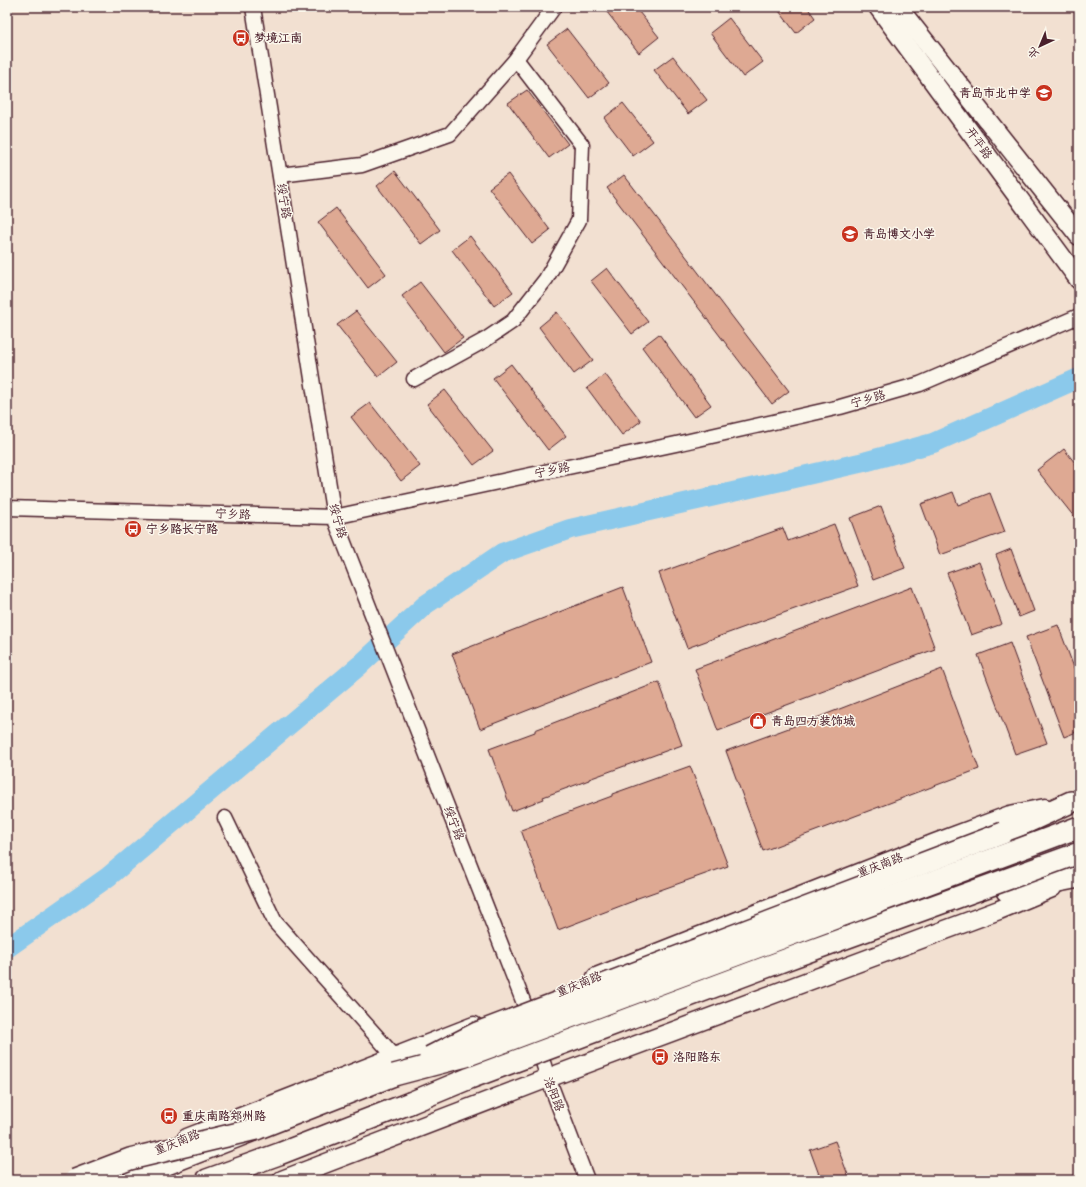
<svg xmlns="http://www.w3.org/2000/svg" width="1086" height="1187" font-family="Sriracha,'LXGW WenKai TC',sans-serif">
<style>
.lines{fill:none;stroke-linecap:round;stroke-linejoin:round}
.river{stroke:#8bc9eb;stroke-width:20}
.building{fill:#dea993;stroke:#4a1f2b}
.minor-casing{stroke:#4a1f2b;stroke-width:17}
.major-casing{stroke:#4a1f2b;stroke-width:21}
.highway-casing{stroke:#4a1f2b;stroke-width:24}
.minor{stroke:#fbf7ec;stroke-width:14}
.major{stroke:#fbf7ec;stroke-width:18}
.highway{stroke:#fbf7ec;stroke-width:21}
.highway-bridge-casing{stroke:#4a1f2b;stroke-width:24;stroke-linecap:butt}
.highway-bridge{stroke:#fbf7ec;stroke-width:21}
.labels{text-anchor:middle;stroke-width:3;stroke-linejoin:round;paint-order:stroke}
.poi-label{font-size:12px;font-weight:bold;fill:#4a1f2b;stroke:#fbf7ec;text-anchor:start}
.street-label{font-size:12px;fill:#4a1f2b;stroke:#fbf7ec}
</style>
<rect width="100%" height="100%" fill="#f2e0d1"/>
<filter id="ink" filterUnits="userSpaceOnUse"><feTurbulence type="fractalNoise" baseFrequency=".025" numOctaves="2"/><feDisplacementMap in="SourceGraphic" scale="8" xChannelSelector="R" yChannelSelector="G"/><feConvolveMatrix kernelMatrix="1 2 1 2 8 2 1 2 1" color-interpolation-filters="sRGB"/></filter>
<g filter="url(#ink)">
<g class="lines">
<polyline class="river" points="7,948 108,877 360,665 425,605 502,553 570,529 864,462 933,443 1079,378"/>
</g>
<g class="building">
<polygon points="603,7 635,7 659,37 639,53"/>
<polygon points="776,7 807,7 815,18 796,33"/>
<polygon points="729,18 763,62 743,77 710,33"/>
<polygon points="567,29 609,83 589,98 547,44"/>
<polygon points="673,56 707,100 688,114 654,70"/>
<polygon points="527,90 568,144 549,158 508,103"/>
<polygon points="623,103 653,141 633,156 604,118"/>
<polygon points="395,171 440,230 421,244 377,186"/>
<polygon points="508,174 550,230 532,244 489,188"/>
<polygon points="624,175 789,391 772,404 607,188"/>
<polygon points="336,208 386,274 368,288 318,222"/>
<polygon points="470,236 513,292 494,306 452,250"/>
<polygon points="607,268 648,322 632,334 591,281"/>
<polygon points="420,282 463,338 444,352 402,296"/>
<polygon points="356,311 397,362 378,377 337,325"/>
<polygon points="557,312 593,360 574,374 539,327"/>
<polygon points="659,334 711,405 694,417 642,347"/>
<polygon points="511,364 566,436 548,450 493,378"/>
<polygon points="605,374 641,421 622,435 587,388"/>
<polygon points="445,390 493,451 474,465 427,404"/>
<polygon points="370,403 420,466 401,481 351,417"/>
<polygon points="1064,449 1079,468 1079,523 1037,470"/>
<polygon points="953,492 958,505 990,493 1005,532 940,555 921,504"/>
<polygon points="881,506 905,568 873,580 850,518"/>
<polygon points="834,524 858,586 687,648 659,573 783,528 788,541"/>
<polygon points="1011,549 1034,611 1019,617 996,555"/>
<polygon points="979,562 1002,624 971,635 947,573"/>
<polygon points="623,587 651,662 480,729 452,654"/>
<polygon points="912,587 935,649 718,731 695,669"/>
<polygon points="1058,625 1079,681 1079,731 1064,737 1026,637"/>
<polygon points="1010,643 1047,743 1015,754 978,655"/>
<polygon points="942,669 979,769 763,851 726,751 819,717"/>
<polygon points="659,682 682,745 589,779 589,780 543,797 544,799 512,811 489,749 535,732 535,730"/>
<polygon points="690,766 728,866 635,899 636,900 558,930 521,830 612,796 612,794"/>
<polygon points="835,1141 850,1180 821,1180 810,1150"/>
</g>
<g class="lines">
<defs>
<g id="minor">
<polyline points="253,7 334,517 525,1006 548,1078 587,1180"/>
<polyline points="280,175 362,165 450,134 516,59 554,7"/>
<polyline points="414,379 485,340 513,321 546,279 579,220 582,145 516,59"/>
<polyline points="7,508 334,517 676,444 840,407 920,384 1079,316"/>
<polyline points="225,818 275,922 394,1056"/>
</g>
<g id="major">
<polyline points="878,7 1079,280"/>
<polyline points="898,7 1079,236"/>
<polyline points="596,977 935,843 1010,815 1045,808"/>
<polyline points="187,1138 474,1026"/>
<polyline points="282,1180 548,1078 999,910 1052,888"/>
</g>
<g id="highway">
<polyline points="1003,833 1071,802"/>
<polyline points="1007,891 1079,877"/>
<polyline points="126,1180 394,1075"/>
<polyline points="207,1180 279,1154 410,1103"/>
</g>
</defs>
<use href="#minor" class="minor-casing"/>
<use href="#major" class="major-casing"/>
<use href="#highway" class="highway-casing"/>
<use href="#minor" class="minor"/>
<use href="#major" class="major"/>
<use href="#highway" class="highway"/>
<defs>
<g id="highway-bridge">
<polyline points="430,1057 477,1033 1003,833"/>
<polyline points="394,1075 466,1056 1079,827"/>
<polyline points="410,1103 470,1078 793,957 1079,853"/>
<polyline points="75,1180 130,1159 256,1129"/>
</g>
</defs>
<use href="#highway-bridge" class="highway-bridge-casing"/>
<use href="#highway-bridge" class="highway-bridge"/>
</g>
</g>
<defs>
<symbol id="bus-disc" viewBox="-11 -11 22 22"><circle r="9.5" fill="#c8321e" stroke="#fbf7ec"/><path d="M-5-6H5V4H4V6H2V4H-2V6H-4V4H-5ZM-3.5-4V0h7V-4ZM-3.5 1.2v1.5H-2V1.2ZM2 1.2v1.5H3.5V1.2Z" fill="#fff"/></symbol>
<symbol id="school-disc" viewBox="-11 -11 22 22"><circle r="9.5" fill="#c8321e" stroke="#fbf7ec"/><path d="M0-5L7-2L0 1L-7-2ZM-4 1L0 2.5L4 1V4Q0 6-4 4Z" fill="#fff"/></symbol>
<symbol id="shop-disc" viewBox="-11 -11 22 22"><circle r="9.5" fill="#c8321e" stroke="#fbf7ec"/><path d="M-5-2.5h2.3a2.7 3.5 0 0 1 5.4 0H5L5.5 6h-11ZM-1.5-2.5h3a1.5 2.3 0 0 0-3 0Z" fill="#fff"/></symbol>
</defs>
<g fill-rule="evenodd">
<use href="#bus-disc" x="231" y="28" width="20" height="20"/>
<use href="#school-disc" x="1034" y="83" width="20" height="20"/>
<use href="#school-disc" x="840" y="224" width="20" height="20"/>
<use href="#bus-disc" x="123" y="519" width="20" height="20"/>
<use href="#shop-disc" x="748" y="711" width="20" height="20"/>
<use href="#bus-disc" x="650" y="1047" width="20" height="20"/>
<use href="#bus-disc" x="159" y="1106" width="20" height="20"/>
</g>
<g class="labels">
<g class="poi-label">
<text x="254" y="42">梦境江南</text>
<text x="1031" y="97" text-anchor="end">青岛市北中学</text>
<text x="863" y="238">青岛博文小学</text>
<text x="146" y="533">宁乡路长宁路</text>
<text x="771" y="725">青岛四方装饰城</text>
<text x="673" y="1061">洛阳路东</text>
<text x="182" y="1120">重庆南路郑州路</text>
</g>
<g class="street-label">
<text transform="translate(979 143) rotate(54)" y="4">开平路</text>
<text transform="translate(284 201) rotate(81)" y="4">绥宁路</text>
<text transform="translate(868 399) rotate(-16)" y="4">宁乡路</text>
<text transform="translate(552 470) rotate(-12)" y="4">宁乡路</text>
<text transform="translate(233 514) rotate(2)" y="4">宁乡路</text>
<text transform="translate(338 521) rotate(74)" y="4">绥宁路</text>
<text transform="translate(454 823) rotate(69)" y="4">绥宁路</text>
<text transform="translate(880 865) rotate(-21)" y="4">重庆南路</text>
<text transform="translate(579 984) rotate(-22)" y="4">重庆南路</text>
<text transform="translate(554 1094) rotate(69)" y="4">洛阳路</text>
<text transform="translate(177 1142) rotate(-22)" y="4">重庆南路</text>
</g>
</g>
<rect width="1086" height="1187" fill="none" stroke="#fbf7ec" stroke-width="24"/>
<rect x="12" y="12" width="1062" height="1163" fill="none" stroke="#4a1f2b" stroke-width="1.5" filter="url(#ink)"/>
<g transform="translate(1040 46) rotate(224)" stroke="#fbf7ec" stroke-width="3" paint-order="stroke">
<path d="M0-3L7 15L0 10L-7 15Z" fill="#4a1f2b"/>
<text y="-6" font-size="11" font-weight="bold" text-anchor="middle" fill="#4a1f2b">北</text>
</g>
</svg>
